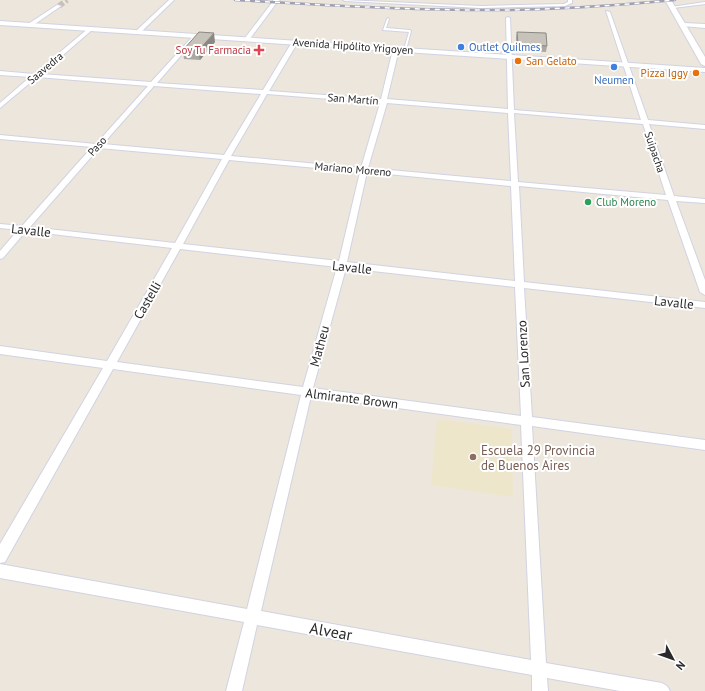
<svg xmlns="http://www.w3.org/2000/svg" width="705" height="691" font-family="'PT Sans',sans-serif">
<style>
.education{fill:#ede6cb}
.lines{fill:none;stroke-linecap:round;stroke-linejoin:round}
.street-tunnel{stroke:#c5c0b8;stroke-width:5.5;stroke-dasharray:5.5 2.5;stroke-linecap:butt}
.lane-casing{stroke:#d1d3e2;stroke-width:2}
.street-casing{stroke:#d1d3e2;stroke-width:2}
.secondary-casing{stroke:#d1d3e2;stroke-width:2}
.lane{fill:#fff;fill-rule:evenodd}
.street{fill:#fff;fill-rule:evenodd}
.secondary{fill:#fff;fill-rule:evenodd}
.rail-casing{stroke:#9fa0b4;stroke-width:2.5}
.rail{stroke:#fff;stroke-width:1.5;stroke-dasharray:5;stroke-linecap:butt}
.wall{fill:#aba8a1}
.shaded-wall{fill:#8b8883}
.building{fill:#c7c3bb;stroke:#8b8883}
.shop-dot{fill:#3f7fe0;stroke:#fff;stroke-width:1.5}
.health-dot{fill:#e0444e;stroke:#fff;stroke-width:1.5}
.food-dot{fill:#e8710a;stroke:#fff;stroke-width:1.5}
.leisure-dot{fill:#2e9e5b;stroke:#fff;stroke-width:1.5}
.education-dot{fill:#8d6e63;stroke:#fff;stroke-width:1.5}
.labels{text-anchor:middle;stroke-width:4;stroke-linejoin:round;paint-order:stroke}
.far-street-label{font-size:11px;fill:#2a2a2a;stroke:#fff}
.far-shop-label{font-size:11px;fill:#366cbe;stroke:#fff;text-anchor:start}
.far-health-label{font-size:11px;fill:#be3a42;stroke:#fff;text-anchor:end}
.far-food-label{font-size:11px;fill:#c56008;stroke:#fff;text-anchor:start}
.far-leisure-label{font-size:11px;fill:#27864d;stroke:#fff;text-anchor:start}
.street-label{font-size:13px;fill:#2a2a2a;stroke:#fff}
.education-label{font-size:13px;fill:#785e54;stroke:#fff;text-anchor:start}
.near-street-label{font-size:16px;fill:#2a2a2a;stroke:#fff}
</style>
<rect width="100%" height="100%" fill="#ece6dc"/>
<polygon class="education" points="437,419 512,429 513,497 431,485"/>
<g class="lines">
<polyline class="street-tunnel" points="59,6 67,0"/>
<defs>
<polygon id="lane" points="388,18 389,19 386,28 410,30 411,31 406,50 404,49 409,32 383,30 387,19"/>
<g id="street">
<polygon points="169,0 174,0 140,33 136,33 136,31"/>
<polygon points="274,0 278,1 249,40 245,40 245,38"/>
<polygon points="343,0 481,6 564,4 568,2 568,0 572,0 572,3 565,6 481,8 345,1"/>
<polygon points="705,2 705,4 673,8 671,7"/>
<polygon points="57,5 61,6 32,26 28,26 28,24"/>
<path d="M606 11 610 12 648 120 705 125V129L649 124 674 196 705 199V203L676 201 705 280V295L700 292 668 200 519 186 524 282 705 302V308L524 288 532 417 705 440V450L532 426 546 663 662 683 667 686 670 691H620L547 678 548 691H532V675L257 625 242 691H226L244 622 0 578V564L247 609 301 395 113 369 5 562 0 563V544L103 368 0 354V346L107 361 172 248 26 231 3 258 0 259V251L18 230 0 228V224L22 226 92 147 0 139V135L96 144 148 86 37 77 0 108V103L30 77 0 75V71L34 74 90 27 92 28V30L41 74 151 82 195 34 198 36 197 37 157 83 263 90 292 42 295 40 298 42 269 91 381 99 393 49 396 47 399 49 387 99 508 109 506 18 508 17 510 18 514 110 641 120ZM154 86 261 94 224 155 103 144ZM267 94 380 103 361 168 231 156ZM387 103 508 113 511 181 368 168ZM514 113 643 124 666 195 518 182ZM99 148 222 159 175 243 30 227ZM229 160 360 172 339 261 183 244ZM367 172 511 186 515 281 347 262ZM180 249 337 267 303 387 117 362ZM346 268 515 287 521 416 313 388ZM311 396 521 425 531 660 261 611Z"/>
<polygon points="684,23 705,24 705,28 682,26 681,25"/>
</g>
<g id="secondary">
<polygon points="273,0 280,0 276,3 274,2"/>
<polygon points="665,0 671,0 705,57 705,66 701,64"/>
<polygon points="0,21 705,68 705,72 0,25"/>
</g>
</defs>
<use href="#lane" class="lane-casing"/>
<use href="#street" class="street-casing"/>
<use href="#secondary" class="secondary-casing"/>
<use href="#lane" class="lane"/>
<use href="#street" class="street"/>
<use href="#secondary" class="secondary"/>
<defs>
<path id="rail" d="M235 0C327 5 419 11 511 10 566 9 620 5 675 0"/>
</defs>
<use href="#rail" class="rail-casing"/>
<use href="#rail" class="rail"/>
</g>
<g class="wall">
<polygon points="517,32 547,46 546,52 516,50 516,37"/>
<polygon points="215,42 200,60 184,59 183,50"/>
</g>
<polygon class="shaded-wall" points="214,33 215,42 200,60 198,51"/>
<g class="building">
<polygon points="199,32 214,33 198,51 183,50"/>
<polygon points="517,32 546,33 547,46 518,44"/>
</g>
<g class="shop-dot">
<circle cx="461" cy="47" r="4"/>
<circle cx="614" cy="67" r="4"/>
</g>
<path class="health-dot" d="M257 44h4v4h4v4h-4v4h-4v-4h-4v-4h4z"/>
<g class="food-dot">
<circle cx="518" cy="61" r="4"/>
<circle cx="696" cy="73" r="4"/>
</g>
<circle class="leisure-dot" cx="588" cy="202" r="4"/>
<circle class="education-dot" cx="473" cy="457" r="4"/>
<g class="labels">
<g class="far-street-label">
<text transform="translate(353 46) rotate(4)" y="4">Avenida Hipólito Yrigoyen</text>
<text transform="translate(45 68) rotate(-40)" y="4">Saavedra</text>
<text transform="translate(353 99) rotate(4)" y="4">San Martín</text>
<text transform="translate(97 146) rotate(-48)" y="4">Paso</text>
<text transform="translate(655 152) rotate(71)" y="4">Suipacha</text>
<text transform="translate(353 169) rotate(5)" y="4">Mariano Moreno</text>
</g>
<g class="far-shop-label">
<text x="469" y="51">Outlet Quilmes</text>
<text x="614" y="84" text-anchor="middle">Neumen</text>
</g>
<g class="far-health-label">
<text x="251" y="54">Soy Tu Farmacia</text>
</g>
<g class="far-food-label">
<text x="526" y="65">San Gelato</text>
<text x="688" y="77" text-anchor="end">Pizza Iggy</text>
</g>
<g class="far-leisure-label">
<text x="596" y="206">Club Moreno</text>
</g>
<g class="street-label">
<text transform="translate(31 230) rotate(6)" y="5">Lavalle</text>
<text transform="translate(352 267) rotate(6)" y="5">Lavalle</text>
<text transform="translate(147 300) rotate(-60)" y="5">Castelli</text>
<text transform="translate(674 302) rotate(6)" y="5">Lavalle</text>
<text transform="translate(319 346) rotate(-75)" y="5">Matheu</text>
<text transform="translate(523 354) rotate(-93)" y="5">San Lorenzo</text>
<text transform="translate(352 398) rotate(7)" y="5">Almirante Brown</text>
</g>
<g class="education-label">
<text x="481" y="455">Escuela 29 Provincia<tspan x="481" dy="15">de Buenos Aires</tspan></text>
</g>
<g class="near-street-label">
<text transform="translate(331 631) rotate(10)" y="6">Alvear</text>
</g>
</g>
<g transform="translate(673 659) rotate(131)" stroke="#ffffff" stroke-width="3" paint-order="stroke">
<path d="M0-3L7 15L0 10L-7 15Z" fill="#2a2a2a"/>
<text y="-6" font-size="11" font-weight="bold" text-anchor="middle" fill="#2a2a2a">N</text>
</g>
</svg>
